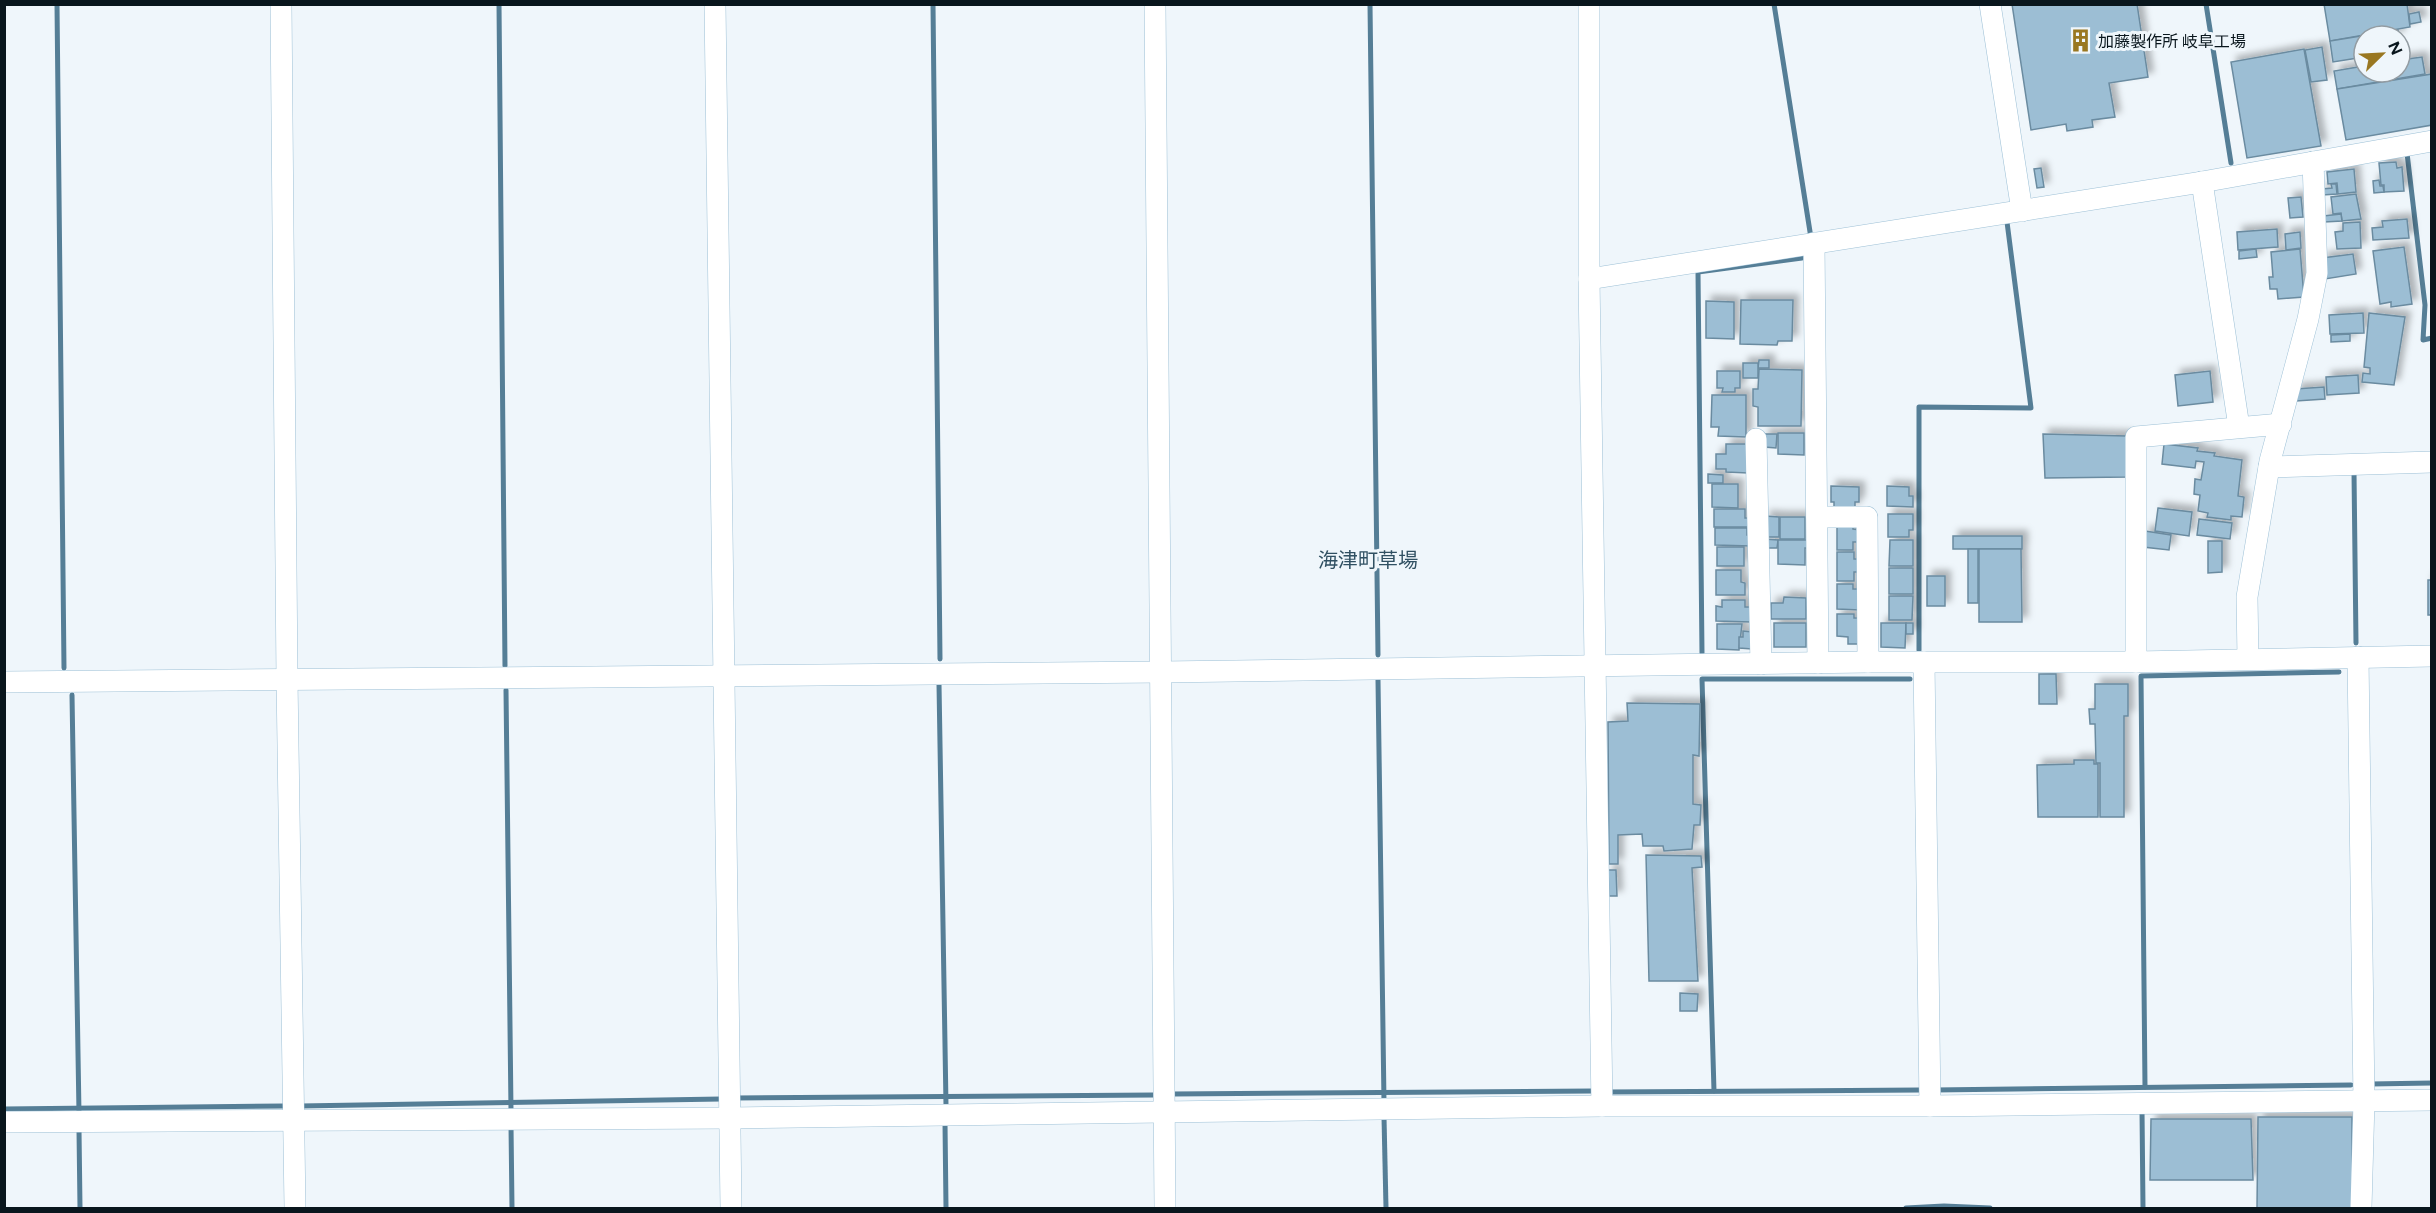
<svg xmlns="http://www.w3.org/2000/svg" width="2436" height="1213" font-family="Figtree,'Noto Sans JP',sans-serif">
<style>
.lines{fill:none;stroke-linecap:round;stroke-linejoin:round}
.stream{stroke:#557e96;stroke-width:5}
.building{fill:#9cbed4;stroke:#6a8ba0;stroke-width:1.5;filter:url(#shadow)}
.minor-casing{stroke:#9dc0d6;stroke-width:22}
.minor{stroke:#fff;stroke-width:21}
.labels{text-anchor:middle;stroke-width:6;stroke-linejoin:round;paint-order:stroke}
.poi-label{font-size:16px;fill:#09161d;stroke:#eff6fb;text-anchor:start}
.quarter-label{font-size:20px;fill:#305062;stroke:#eff6fb}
</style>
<defs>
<filter id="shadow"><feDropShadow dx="5.5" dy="-5.5" stdDeviation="3" flood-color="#0004"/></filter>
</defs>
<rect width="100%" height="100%" fill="#eff6fb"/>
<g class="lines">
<g class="stream">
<polyline points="57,4 64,668"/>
<polyline points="499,4 505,666"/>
<polyline points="933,4 940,659"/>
<polyline points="1370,4 1378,655"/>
<polyline points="1774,4 1811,238"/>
<polyline points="2206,4 2231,163"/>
<polyline points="2404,154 2407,153 2425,305 2423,340 2432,338"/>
<polyline points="2354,472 2356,643"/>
<polyline points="1919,650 1919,407 2031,408 2007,222"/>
<polyline points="1702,653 1698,272 1802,258 1805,252"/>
<polyline points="1378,680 1384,1102"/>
<polyline points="939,684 946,1105"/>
<polyline points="506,690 511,1110"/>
<polyline points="72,695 79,1113"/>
<polyline points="2370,1084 2432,1083"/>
<polyline points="2145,1087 2141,676 2339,672"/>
<polyline points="1934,1090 2351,1085"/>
<polyline points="1714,1091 1702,679 1910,679"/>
<polyline points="1607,1092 1920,1090"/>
<polyline points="1172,1094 1593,1091"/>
<polyline points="735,1098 1154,1095"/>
<polyline points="300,1106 721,1099"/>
<polyline points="4,1109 284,1106"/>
<polyline points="2142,1110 2143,1208"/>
<polyline points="1384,1117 1386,1208"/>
<polyline points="945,1123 946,1208"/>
<polyline points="511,1126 512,1208"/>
<polyline points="79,1130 80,1208"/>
<polyline points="1906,1208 1944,1206 1990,1208"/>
</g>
</g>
<g class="building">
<polygon points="2012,4 2137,4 2148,77 2109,83 2115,117 2092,120 2093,127 2067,131 2066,124 2031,130"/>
<polygon points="2324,4 2407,4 2410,27 2330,41"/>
<polygon points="2419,12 2421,22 2410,24 2409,14"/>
<polygon points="2398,30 2399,36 2364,36 2364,57 2333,62 2330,41"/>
<polygon points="2322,47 2327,80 2311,82 2305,50"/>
<polygon points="2304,49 2321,146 2247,158 2231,62"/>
<polygon points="2422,57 2425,74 2337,89 2334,71 2364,66 2364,72 2400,72 2400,60"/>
<polygon points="2432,74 2432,125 2346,140 2337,89"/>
<polygon points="2396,162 2397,168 2402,167 2404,191 2384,192 2384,185 2381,185 2379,163"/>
<polygon points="2041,168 2044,187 2037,188 2034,169"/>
<polygon points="2354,169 2356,192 2338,194 2337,183 2328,184 2327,172"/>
<polygon points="2379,180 2380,186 2383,186 2384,192 2374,193 2373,181"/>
<polygon points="2331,184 2336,184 2337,194 2322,195 2321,189 2332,188"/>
<polygon points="2356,194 2361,219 2342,221 2341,213 2333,214 2331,197"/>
<polygon points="2301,197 2303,217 2290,218 2288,198"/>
<polygon points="2341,214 2342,221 2324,222 2323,216"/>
<polygon points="2407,219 2409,238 2373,240 2372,228 2383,227 2382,221"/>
<polygon points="2360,222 2361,248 2337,249 2335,232 2343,231 2343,223"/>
<polygon points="2277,229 2278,247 2238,250 2237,232"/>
<polygon points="2300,232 2301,248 2286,250 2285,234"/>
<polygon points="2404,247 2412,304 2391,307 2391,302 2380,304 2373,251"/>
<polygon points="2256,249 2257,257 2239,259 2239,251"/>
<polygon points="2300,249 2304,297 2278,299 2277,289 2270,289 2269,277 2273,277 2271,252"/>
<polygon points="2353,254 2356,274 2325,279 2322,258"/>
<polygon points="1741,300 1793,300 1792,341 1778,341 1777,345 1740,344"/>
<polygon points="1706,301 1734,302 1734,339 1706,338"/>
<polygon points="2363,313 2364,333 2330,334 2329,315"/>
<polygon points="2369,313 2405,317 2394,385 2362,382 2363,373 2370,374 2370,368 2364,367"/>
<polygon points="2350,334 2350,341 2331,342 2331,335"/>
<polygon points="1759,360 1769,360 1769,368 1758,368"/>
<rect x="1743" y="363" width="15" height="15"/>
<polygon points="1759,369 1802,370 1801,426 1758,426 1758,407 1753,406 1753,389 1758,389"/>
<polygon points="1717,371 1740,371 1740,388 1735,388 1735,392 1722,392 1723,388 1717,388"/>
<polygon points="2210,371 2213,402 2178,406 2175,375"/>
<polygon points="2358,375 2359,393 2327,395 2326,377"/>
<polygon points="2324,387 2325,399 2296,401 2295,389"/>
<polygon points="1712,395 1746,395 1746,437 1718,436 1719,427 1711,427"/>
<polygon points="1778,433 1804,433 1804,455 1778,454"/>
<polygon points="1764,434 1777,434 1776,448 1764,447"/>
<polygon points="2043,434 2127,436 2128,477 2045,478"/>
<polygon points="1726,444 1749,444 1748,473 1726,472 1726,469 1716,469 1716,454 1726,454"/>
<polygon points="2164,444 2198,448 2197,451 2215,453 2214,456 2242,460 2238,496 2244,497 2242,517 2231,516 2231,520 2207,517 2208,513 2198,511 2200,495 2194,494 2195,479 2201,480 2204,462 2196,461 2195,468 2162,464"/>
<polygon points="1708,474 1723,475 1723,483 1708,483"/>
<polygon points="1712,484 1738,484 1738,508 1712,507"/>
<polygon points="1831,486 1859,487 1859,502 1855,502 1855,508 1834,507 1834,502 1831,502"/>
<polygon points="1887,486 1909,487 1909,496 1913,496 1913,507 1887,506"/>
<polygon points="2158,508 2192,512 2189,536 2155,531"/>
<polygon points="1714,509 1745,509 1745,518 1750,518 1750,527 1714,527"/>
<polygon points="1888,514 1913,514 1913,530 1909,530 1909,537 1888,537"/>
<polygon points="1765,516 1779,517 1779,537 1765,537"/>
<rect x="1780" y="517" width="25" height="22"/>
<polygon points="2199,519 2232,523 2230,539 2197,535"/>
<polygon points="1837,525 1853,525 1853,529 1861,530 1861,542 1853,542 1853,550 1837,550"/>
<polygon points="1715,528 1747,528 1747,535 1751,535 1751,546 1715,545"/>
<polygon points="2145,531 2171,535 2169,550 2143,547"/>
<rect x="1953" y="536" width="69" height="13"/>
<polygon points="1764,539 1778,540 1777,548 1764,548"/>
<polygon points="1778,540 1808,540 1808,548 1805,548 1805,565 1778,564"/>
<polygon points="1890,540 1913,540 1913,566 1889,566"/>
<polygon points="2208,541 2222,541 2222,572 2208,573"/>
<rect x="1717" y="547" width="27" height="19"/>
<rect x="1968" y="549" width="10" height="54"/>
<polygon points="1979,549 2021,549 2022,622 1979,622"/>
<polygon points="1837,552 1854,552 1854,559 1859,559 1859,572 1854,572 1854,581 1837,581"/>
<rect x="1889" y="568" width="24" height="26"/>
<polygon points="1716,570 1741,570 1741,582 1745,583 1745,595 1716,595"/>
<rect x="1927" y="576" width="18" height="30"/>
<rect x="2428" y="580" width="4" height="35"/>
<polygon points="1837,584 1853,584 1853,589 1860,589 1860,610 1837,609"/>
<polygon points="1889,596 1913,596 1912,620 1889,620"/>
<polygon points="1784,597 1806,598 1806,619 1771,619 1771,603 1783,603"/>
<polygon points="1722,600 1745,600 1745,607 1751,607 1751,622 1716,621 1716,606 1722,607"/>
<polygon points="1837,614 1854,614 1854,618 1861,618 1861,644 1848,644 1848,637 1837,636"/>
<rect x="1774" y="623" width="32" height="24"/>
<polygon points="1881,623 1906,623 1905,648 1881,647"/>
<rect x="1906" y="623" width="7" height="11"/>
<polygon points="1717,624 1742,624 1739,650 1717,649"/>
<polygon points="1743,631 1753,632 1752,649 1739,648 1739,637 1743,637"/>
<polygon points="2039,674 2056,674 2057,704 2039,704"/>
<polygon points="2095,684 2128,684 2128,716 2124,716 2124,817 2100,817 2100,763 2096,763 2095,724 2090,724 2089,709 2095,709"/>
<polygon points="1627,703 1700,704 1699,756 1693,755 1693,804 1701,805 1700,825 1694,825 1692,849 1664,851 1663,846 1643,846 1642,834 1618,835 1618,864 1609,864 1608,722 1628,721"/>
<polygon points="2074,760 2094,760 2094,764 2098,764 2098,817 2038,817 2037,765 2074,764"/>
<polygon points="1646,855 1701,856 1702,867 1692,868 1698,981 1649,981"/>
<polygon points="1608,870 1616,870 1617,896 1609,896"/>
<polygon points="1680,993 1698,994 1697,1011 1680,1011"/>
<polygon points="2258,1117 2352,1117 2352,1208 2257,1208"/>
<polygon points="2151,1119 2251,1119 2253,1180 2150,1180"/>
</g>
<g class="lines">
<defs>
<g id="minor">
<polyline points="281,4 287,679 295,1208"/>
<polyline points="715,4 731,1208"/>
<polyline points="1155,4 1165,1208"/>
<polyline points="1589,4 1589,279 1602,1106"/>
<polyline points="1990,4 2022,211"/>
<polyline points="2202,182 2239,427"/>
<polyline points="1814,243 1818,663"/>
<polyline points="1589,279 2202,182 2432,141"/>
<polyline points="1756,439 1761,664"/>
<polyline points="2269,467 2432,462"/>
<polyline points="1817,517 1867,517 1868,662"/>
<polyline points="2358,657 2364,1101 2361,1208"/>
<polyline points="2248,659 2247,597 2270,461 2308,319 2317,273 2313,162"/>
<polyline points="1924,662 1930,1106"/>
<polyline points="2136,662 2136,437 2281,424"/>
<polyline points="4,682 1162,672 1868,662 2136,662 2432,656"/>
<polyline points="4,1122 730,1118 1602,1106 1930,1106 2432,1100"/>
</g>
</defs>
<use href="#minor" class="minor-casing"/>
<use href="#minor" class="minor"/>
</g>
<defs>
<symbol id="building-bare" viewBox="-9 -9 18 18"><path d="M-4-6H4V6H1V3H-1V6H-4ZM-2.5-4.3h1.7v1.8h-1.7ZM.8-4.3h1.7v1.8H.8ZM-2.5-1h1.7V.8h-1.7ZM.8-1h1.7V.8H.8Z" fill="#997721" stroke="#eff6fb" stroke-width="2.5" paint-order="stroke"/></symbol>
</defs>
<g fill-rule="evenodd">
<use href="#building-bare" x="2064" y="24" width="33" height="33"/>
</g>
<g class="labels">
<g class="poi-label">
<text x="2098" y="47">加藤製作所 岐阜工場</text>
</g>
<g class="quarter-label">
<text x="1368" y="567">海津町草場</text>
</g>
</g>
<rect width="2436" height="1213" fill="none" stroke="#09161d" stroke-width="12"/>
<g transform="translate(2382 54) rotate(66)"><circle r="28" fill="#eff6fb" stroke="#939ca2" stroke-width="1.5"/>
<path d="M0-4.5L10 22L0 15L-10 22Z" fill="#997721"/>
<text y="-9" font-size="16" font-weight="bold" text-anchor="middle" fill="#09161d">N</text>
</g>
</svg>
